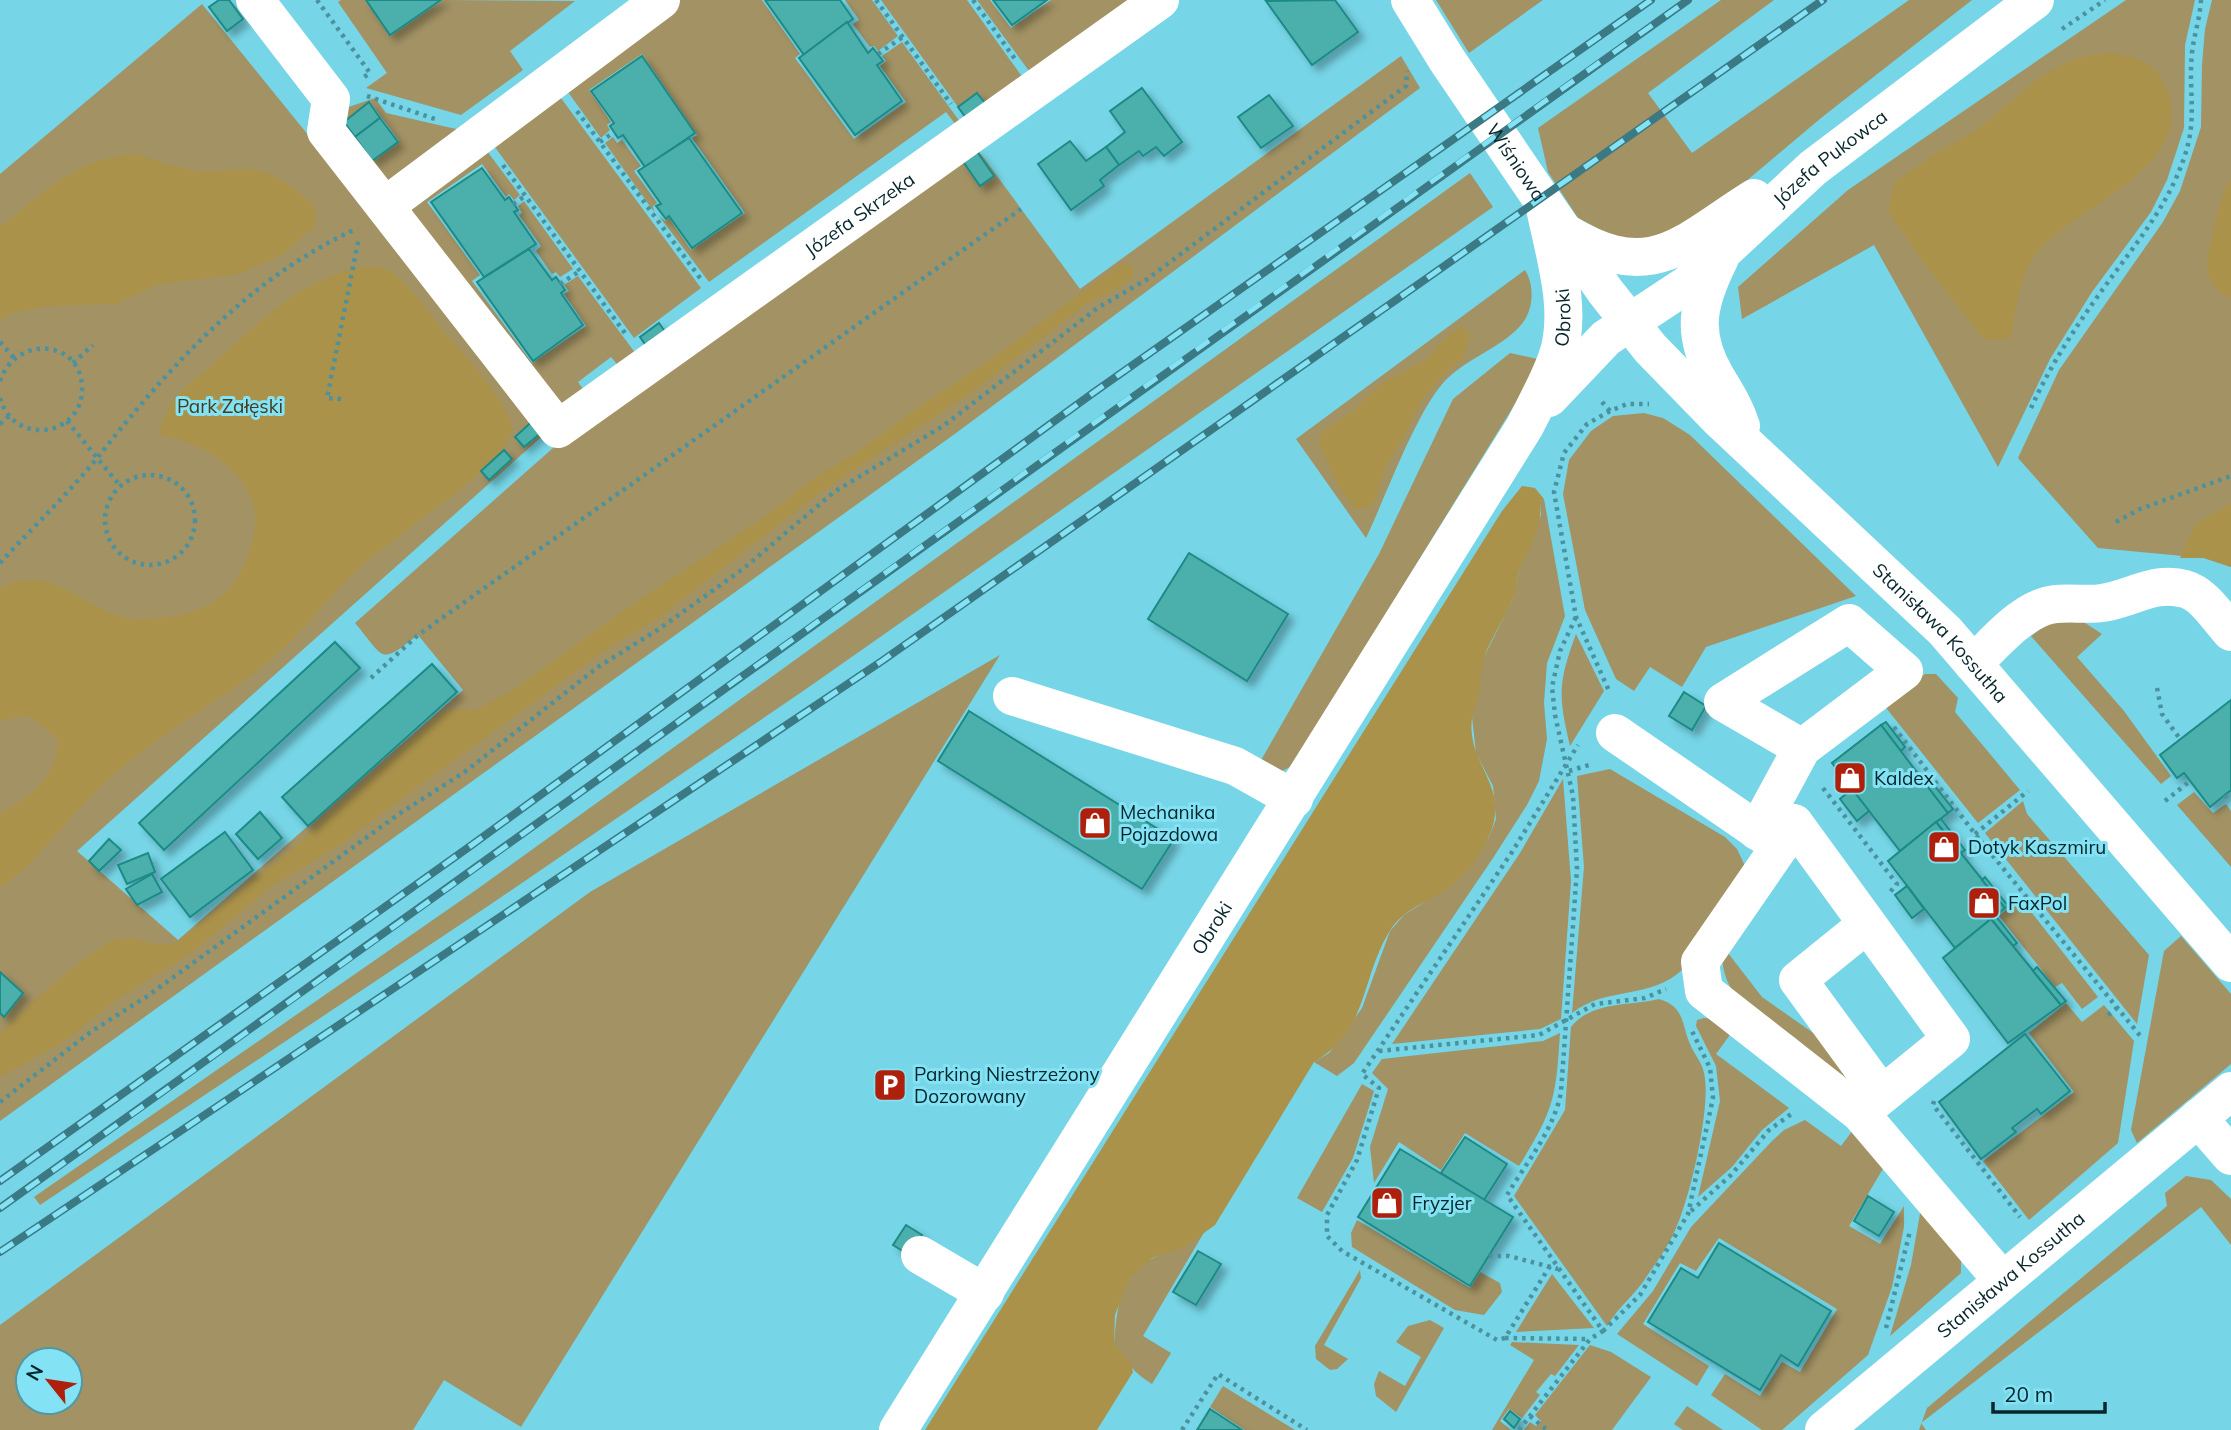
<svg xmlns="http://www.w3.org/2000/svg" width="2231" height="1430" font-family="Mulish,sans-serif">
<style>
.green{fill:#a29264;fill-rule:evenodd}
.forest{fill:#aa924b}
.building{fill:#4cb0ab;stroke:#1b8a86;stroke-width:2;filter:url(#shadow)}
.lines{fill:none;stroke-linecap:round;stroke-linejoin:round}
.path{stroke:#4b929e;stroke-width:4.5;stroke-dasharray:3.5 5;stroke-linecap:butt}
.minor{stroke:#fff;stroke-width:38}
.rail-casing{stroke:#3b7984;stroke-width:8}
.rail{stroke:#83e2f4;stroke-width:5;stroke-dasharray:16;stroke-linecap:butt}
.labels{text-anchor:middle;stroke-width:6;stroke-linejoin:round;paint-order:stroke}
.street-label{font-size:19px;fill:#06262b;stroke:#83e2f4}
.park-label{font-size:19px;fill:#463b1b;stroke:#83e2f4}
.poi-label{font-size:19px;fill:#06262b;stroke:#83e2f4;text-anchor:start}
</style>
<defs>
<filter id="shadow"><feDropShadow dx="6" dy="6" stdDeviation="3.5" flood-color="#0004"/></filter>
</defs>
<rect width="100%" height="100%" fill="#76d5e6"/>
<g class="green">
<polygon points="341,0 365,0 390,36 443,0 575,1 510,51 523,70 461,115 366,88 387,73 338,2"/>
<polygon points="674,0 762,0 800,54 795,58 854,139 906,102 880,66 886,61 882,56 902,42 963,126 959,129 946,112 709,282 659,216 665,221 669,218 691,250 745,213 692,138 697,135 642,54 589,90 611,122 607,125 610,130 601,138 563,85"/>
<polygon points="845,0 872,0 898,36 878,51 874,46 870,47 853,24 859,20"/>
<polygon points="881,0 967,0 1028,85 992,112 977,93 958,107"/>
<polygon points="977,0 990,0 1011,28 1051,0 1138,0 1032,75"/>
<polygon points="1436,0 1543,0 1469,53"/>
<polygon points="1721,0 1774,0 1648,93 1692,153 1909,0 1972,0 1821,118 1687,231 1629,245 1578,218 1548,172 1538,128"/>
<polygon points="2126,0 2195,0 2185,45 2184,128 2167,180 2151,212 2092,292 2050,359 1998,467 1874,245 1742,319 1738,287 1848,190"/>
<polygon points="2212,0 2231,0 2231,567 2204,558 2098,548 2018,458 2059,370 2163,222 2180,191 2201,127 2202,65 2205,29"/>
<path d="M202 4 548 431 77 851 178 940 463 690 418 635C379 665 386 660 355 623L570 433 972 142 1080 289 1401 56 1420 88 956 433 0 1121V174Z"/>
<polygon points="555,90 701,288 634,338 489,139"/>
<polygon points="375,98 386,113 465,131 387,190 369,164 399,141 370,102 344,121 340,110"/>
<polygon points="613,137 617,143 622,140 641,166 634,171 657,203 653,206 654,212 605,143"/>
<polygon points="481,143 520,195 514,200 509,194 506,197 482,164 427,202 480,275 472,281 532,363 586,326 564,294 569,291 564,285 578,276 639,358 622,370 611,357 578,382 587,395 558,415 396,206"/>
<polygon points="1470,173 1493,207 806,689 491,904 40,1205 34,1197 476,890"/>
<polygon points="524,201 573,269 560,277 556,272 552,274 536,251 541,246 519,215 522,213 518,206"/>
<path d="M1525 270C1534 284 1534 306 1524 321 1507 346 1465 358 1443 383 1414 417 1386 496 1366 538L1296 439Z"/>
<polygon points="1510,353 1542,360 1292,766 1282,771 1260,762 1379,554 1453,399"/>
<polygon points="1644,413 1663,418 1690,435 1856,596 1706,647 1682,687 1650,667 1634,691 1616,679 1585,610 1563,494 1569,460 1591,431 1613,416"/>
<polygon points="1544,499 1565,616 1547,663 1544,703 1547,739 1539,781 1527,805 1493,858 1354,1063 1337,1076 1314,1062 1329,1053 1362,1008 1390,931 1404,915 1440,892 1474,861 1489,837 1496,819 1493,786 1476,753 1472,717 1483,659 1512,601 1519,572 1541,515 1540,502"/>
<polygon points="2082,621 2102,634 2077,657 2124,711 2171,776 2161,784 2031,636 2051,622"/>
<path d="M1576 634 1604 691 1570 746C1558 695 1558 683 1576 634Z"/>
<path d="M1000 655 521 1427 444 1380 413 1430H0V1325L590 892ZM28 1360H70V1402H28Z"/>
<polygon points="1925,674 1936,674 1958,698 1955,712 2020,790 1978,823 1883,704"/>
<path d="M1610 769 1725 837 1737 849 1745 866 1683 969C1651 1000 1606 986 1572 1013L1584 867 1577 776Z"/>
<polygon points="1563,779 1571,881 1561,1019 1540,1029 1392,1044 1520,853"/>
<polygon points="2194,792 2213,813 2226,804 2231,811 2231,867 2177,805"/>
<polygon points="2023,801 2027,814 2149,955 2137,1024 1985,833"/>
<polygon points="2017,894 2098,997 2082,1009 2062,983 2055,987 1999,916 2010,906 2007,900"/>
<polygon points="2181,936 2231,994 2231,1064 2137,1143 2131,1130 2164,951"/>
<path d="M1721 944 1762 997 1819 1037 1857 1086 1853 1096C1835 1078 1819 1058 1800 1042 1758 1007 1722 1010 1721 944Z"/>
<path d="M1659 999C1685 1007 1681 1023 1690 1044 1694 1054 1702 1062 1704 1073 1712 1106 1689 1204 1673 1235 1666 1249 1656 1263 1647 1276 1636 1294 1618 1307 1607 1326L1514 1196 1565 1110 1571 1027C1591 1001 1631 1006 1659 999Z"/>
<polygon points="2066,1003 2082,1022 2104,1005 2134,1041 2118,1143 2029,1220 1983,1161 2074,1092 2029,1033"/>
<polygon points="1704,1018 1715,1019 1732,1032 1716,1054 1789,1108 1762,1130 1732,1167 1698,1197 1720,1101 1716,1066 1696,1026 1697,1020"/>
<path d="M1560 1033C1556 1098 1554 1110 1519 1166L1465 1133 1441 1170 1399 1142 1374 1183 1370 1147 1388 1089 1372 1073 1382 1059 1543 1041Z"/>
<polygon points="1362,1084 1374,1091 1353,1158 1322,1212 1297,1198"/>
<polygon points="1805,1120 1841,1146 1853,1130 1884,1167 1849,1226 1880,1244 1904,1206 1904,1227 1892,1287 1868,1355 1782,1430 1762,1430 1711,1395 1725,1374 1760,1396 1782,1362 1800,1372 1837,1309 1719,1238 1696,1271 1680,1263 1643,1324 1709,1366 1697,1386 1617,1334 1653,1291 1691,1227 1772,1141 1784,1130"/>
<polygon points="2186,1176 2211,1180 2231,1199 2231,1245 2201,1207 1921,1423 1926,1430 1919,1430 1927,1408 2167,1206 2165,1193"/>
<polygon points="1921,1208 1961,1254 1961,1273 1890,1336 1911,1265"/>
<polygon points="1357,1220 1470,1288 1480,1272 1500,1283 1502,1292 1484,1315 1455,1310 1352,1247 1351,1233"/>
<path d="M1206 1229 1143 1336 1171 1353 1152 1384C1135 1374 1125 1361 1114 1344 1117 1313 1118 1273 1153 1258 1173 1250 1192 1245 1206 1229Z"/>
<polygon points="1360,1270 1361,1278 1324,1345 1348,1359 1337,1369 1330,1370 1316,1359 1315,1346"/>
<polygon points="1552,1274 1594,1328 1516,1332"/>
<polygon points="1430,1320 1444,1328 1396,1412 1376,1396 1374,1384 1379,1371 1405,1386 1421,1357 1396,1342 1408,1326"/>
<polygon points="1512,1342 1579,1345 1555,1376 1551,1374 1536,1392 1540,1395 1522,1418 1509,1409 1500,1421 1511,1430 1492,1430 1534,1360 1510,1345"/>
<polygon points="1590,1345 1611,1352 1651,1377 1612,1430 1524,1430 1530,1422 1536,1426 1541,1421 1535,1415"/>
<polygon points="1223,1386 1295,1430 1245,1430 1210,1407"/>
<polygon points="1687,1406 1723,1430 1683,1430 1674,1424"/>
</g>
<g class="forest">
<path d="M2109 53C2136 56 2157 62 2167 90 2195 168 2079 204 2040 249 2018 275 2017 308 2010 339L1984 340 1924 263 1888 211 1895 182 1940 151 1978 129 2036 80 2073 59Z"/>
<path d="M137 154C157 161 178 169 200 171 215 173 229 169 244 169 272 170 296 188 315 207V226L282 255 239 274 159 284 116 304 50 306 15 312 0 320V227C46 191 74 158 137 154Z"/>
<path d="M2231 179V299C2196 279 2208 257 2215 226 2219 209 2221 194 2231 179Z"/>
<path d="M1128 263 1134 272 1130 279 1117 289 1085 305 971 393 825 489 660 617 602 652 339 845 272 886 194 951 119 998 62 1043 0 1077V1033C15 1016 99 942 117 939 141 934 158 953 180 940L298 844 441 715 454 709 475 710 513 690 627 608 771 512 817 476 852 456 927 401 991 359 1118 266Z"/>
<path d="M366 267C373 268 381 267 387 270 405 276 433 319 447 335 462 351 514 409 512 429 508 460 434 508 411 527 393 542 373 555 357 570 327 598 304 631 273 658 218 704 152 737 100 787 66 819 39 862 0 888V814C30 796 57 777 58 740L30 716 0 720V589C48 558 85 612 132 619 143 621 158 618 169 617 191 615 221 602 234 583 248 562 263 523 251 498 234 460 197 443 159 434 169 394 185 389 213 364 259 323 303 275 366 267Z"/>
<polygon points="1462,326 1471,334 1463,357 1434,385 1418,405 1404,437 1385,467 1377,497 1370,507 1356,509 1340,489 1321,449 1319,441 1323,431 1353,411 1380,384 1427,359 1447,336"/>
<path d="M1522 486 1535 488 1544 499 1540 502C1543 530 1528 547 1519 572 1516 582 1516 593 1511 603 1503 621 1492 637 1485 655 1481 666 1481 680 1479 692 1478 701 1474 709 1472 718 1466 764 1510 785 1490 834 1484 849 1472 867 1460 878 1439 900 1406 904 1389 932 1360 981 1369 1029 1314 1062L1215 1225 1183 1248 1152 1258 1129 1279 1115 1315 1114 1344 1130 1362 1133 1372 1097 1430H925L1502 511Z"/>
<polygon points="2231,503 2231,567 2204,558 2180,558 2196,524"/>
</g>
<g class="building">
<polygon points="219,0 229,0 243,19 227,31 209,7"/>
<polygon points="366,0 441,0 390,35"/>
<polygon points="765,0 840,0 853,19 804,55"/>
<polygon points="993,0 1047,0 1012,25"/>
<polygon points="1335,0 1358,32 1312,65 1266,1"/>
<polygon points="847,22 868,53 873,48 883,61 877,65 902,101 855,135 799,58"/>
<polygon points="642,56 695,133 645,167 623,135 618,138 610,126 614,123 591,91"/>
<polygon points="1142,88 1182,142 1164,156 1156,147 1143,156 1139,151 1119,165 1106,147 1125,132 1110,111"/>
<polygon points="977,93 992,112 972,126 958,107"/>
<polygon points="1269,95 1293,126 1261,148 1238,117"/>
<polygon points="369,102 380,118 355,137 344,122"/>
<polygon points="380,118 398,142 372,161 355,137"/>
<polygon points="689,138 742,213 692,248 669,216 666,219 656,206 661,204 638,171"/>
<polygon points="1070,141 1086,161 1106,147 1119,165 1100,180 1104,186 1071,210 1038,164"/>
<polygon points="976,150 994,176 980,186 962,160"/>
<polygon points="482,168 505,200 509,197 518,210 514,212 536,244 484,277 431,202"/>
<polygon points="529,249 552,280 556,277 565,290 561,293 583,325 533,361 477,282"/>
<polygon points="659,323 673,343 654,357 640,337"/>
<polygon points="538,416 548,427 524,447 515,437"/>
<polygon points="504,450 512,459 489,480 481,471"/>
<polygon points="1189,553 1288,614 1247,681 1148,619"/>
<polygon points="335,642 360,668 164,850 139,823"/>
<polygon points="432,664 457,692 308,826 282,797"/>
<polygon points="1684,692 1706,706 1692,730 1669,716"/>
<polygon points="2231,700 2231,790 2210,807 2184,773 2177,778 2160,755"/>
<polygon points="969,711 1174,839 1142,889 938,761"/>
<polygon points="1886,722 1905,747 1901,751 1881,725"/>
<polygon points="1881,725 1948,813 1900,851 1832,763"/>
<polygon points="1926,775 1953,809 1948,813 1921,778"/>
<polygon points="1852,789 1869,811 1857,821 1840,799"/>
<polygon points="260,812 282,838 258,859 236,834"/>
<polygon points="1941,819 1965,850 1961,853 1936,822"/>
<polygon points="1936,822 2005,908 1955,948 1888,861"/>
<polygon points="225,832 253,870 190,917 161,879"/>
<polygon points="109,839 121,850 99,871 89,861"/>
<polygon points="148,853 155,872 127,884 118,865"/>
<polygon points="152,874 162,892 137,905 126,889"/>
<polygon points="1985,877 2008,906 2005,908 1982,880"/>
<polygon points="1907,886 1924,909 1912,918 1895,895"/>
<polygon points="1995,915 2017,943 2013,946 1991,919"/>
<polygon points="1991,919 2061,1005 2008,1043 1943,958"/>
<polygon points="2037,967 2066,1001 2061,1005 2033,971"/>
<polygon points="0,972 23,993 4,1017 0,1013"/>
<polygon points="2025,1034 2070,1091 2041,1114 2037,1109 2012,1128 2016,1132 1981,1159 1939,1102"/>
<polygon points="1465,1137 1507,1164 1484,1200 1441,1173"/>
<polygon points="1400,1149 1513,1217 1470,1286 1358,1217"/>
<polygon points="1868,1196 1894,1212 1879,1236 1854,1221"/>
<polygon points="906,1225 922,1235 909,1255 893,1245"/>
<polygon points="1719,1243 1831,1311 1798,1366 1781,1355 1760,1390 1648,1322 1681,1268 1698,1278"/>
<polygon points="1198,1251 1221,1264 1196,1305 1173,1292"/>
<polygon points="1210,1409 1242,1430 1197,1430"/>
<polygon points="1510,1411 1520,1419 1514,1428 1504,1419"/>
</g>
<g class="lines">
<g class="path">
<polyline points="317,0 370,73 361,79"/>
<polyline points="876,0 951,104"/>
<polyline points="973,0 1015,59"/>
<polyline points="2062,29 2105,0"/>
<polyline points="878,54 903,37"/>
<polyline points="367,96 438,120"/>
<polyline points="577,111 703,282"/>
<polyline points="600,142 614,132"/>
<polyline points="503,165 627,336"/>
<polyline points="513,204 525,196"/>
<polyline points="560,284 580,271"/>
<polyline points="0,342 14,358"/>
<polyline points="73,363 93,345"/>
<path d="M0 381C15 336 79 338 82 386 85 436 14 448 0 398"/>
<polyline points="341,399 327,398 359,237"/>
<polyline points="1602,402 1610,411 1627,404 1649,404"/>
<path d="M2031 408C2050 366 2076 326 2103 289 2133 247 2167 208 2184 158 2198 118 2188 92 2192 53 2194 35 2200 18 2201 0"/>
<polyline points="1610,411 1587,424 1564,453 1554,492 1576,617 1610,693"/>
<polyline points="67,421 121,487"/>
<polyline points="0,424 9,416"/>
<circle cx="150" cy="520" r="45"/>
<polyline points="2116,522 2140,509 2231,476"/>
<path d="M0 563C32 528 68 494 98 457 169 367 250 277 356 229"/>
<polyline points="371,678 418,635 1021,209"/>
<polyline points="2157,688 2162,714 2180,739"/>
<polyline points="1894,727 1975,834 2142,1038"/>
<polyline points="1569,771 1592,764"/>
<polyline points="1823,788 1897,884 1890,892"/>
<polyline points="2225,795 2227,798 2231,796"/>
<polyline points="2165,801 2190,781"/>
<polyline points="1975,834 2028,791"/>
<polyline points="2108,1015 2117,1008"/>
<polyline points="1379,1051 1539,1035 1595,1004 1645,998 1666,989"/>
<polyline points="1934,1101 1933,1105 2020,1217"/>
<polyline points="0,1102 92,1031 146,997 399,814 466,771 598,667 659,629 743,569 834,492 943,426 1099,307 1146,280 1406,86 1407,71"/>
<polyline points="1691,1211 1731,1175 1769,1130 1794,1112"/>
<polyline points="1489,1256 1509,1256 1558,1269"/>
<polyline points="1550,1266 1505,1338 1590,1339"/>
<polyline points="1886,1328 1910,1231"/>
<polyline points="1603,1331 1640,1295 1688,1214 1713,1098 1710,1068 1691,1029"/>
<polyline points="1505,1338 1497,1340 1342,1251 1327,1236 1327,1215 1357,1160 1379,1088 1362,1074 1512,852 1578,745"/>
<polyline points="1530,1416 1547,1430"/>
<polyline points="1182,1430 1218,1374 1307,1430"/>
<path d="M1519 1430 1590 1339 1603 1331 1507 1195C1526 1163 1554 1130 1561 1092L1577 869 1573 796 1555 715 1552 687 1560 651 1576 617"/>
</g>
<g class="minor">
<path id="s1" d="M255 0 331 99 326 131 558 429 1160 0"/>
<path id="s2" d="M1410 0 1447 60 1544 203 1605 291 1650 348 1720 420 1945 631 2231 963"/>
<polyline points="385,206 661,0"/>
<path d="M1566 233C1652 285 1682 243 1754 198"/>
<path d="M1720 258C1698 302 1690 333 1716 377 1726 394 1735 407 1741 426"/>
<path id="s3" d="M1549 398 1606 338 1688 284 1813 168 2035 0"/>
<path d="M1973 664C1994 644 2016 617 2043 607 2061 600 2083 606 2102 603 2131 599 2155 580 2185 589 2204 594 2218 618 2231 632"/>
<polyline points="1012,696 1235,766 1294,799"/>
<polyline points="1615,733 1780,846 1700,962 1704,991 1860,1113"/>
<polyline points="1757,831 1802,748 1904,671 1849,623 1723,702 1802,748"/>
<polyline points="1780,846 1794,823 1951,1039 1860,1113 2002,1280"/>
<polyline points="1866,925 1798,980 1882,1095"/>
<polyline points="2198,1118 2231,1156"/>
<polyline points="920,1255 985,1293"/>
<path id="s4" d="M898 1430 1525 426C1536 404 1549 381 1557 358 1574 310 1553 251 1544 203"/>
<path id="s5" d="M1824 1430 2231 1091"/>
</g>
<defs>
<g id="rail">
<polyline points="0,1181 469,847 1093,393 1651,0"/>
<path d="M0 1208C564 807 1122 399 1688 0"/>
<polyline points="0,1252 882,661 1823,0"/>
</g>
</defs>
<use href="#rail" class="rail-casing"/>
<use href="#rail" class="rail"/>
</g>
<defs>
<symbol id="shop-square" viewBox="-11 -11 22 22"><rect x="-9" y="-9" width="18" height="18" rx="4" fill="#ae1f0c" stroke="#83e2f4"/><path d="M-5-2.5h2.3a2.7 3.5 0 0 1 5.4 0H5L5.5 6h-11ZM-1.5-2.5h3a1.5 2.3 0 0 0-3 0Z" fill="#fff"/></symbol>
<symbol id="parking-square" viewBox="-11 -11 22 22"><rect x="-9" y="-9" width="18" height="18" rx="4" fill="#ae1f0c" stroke="#83e2f4"/><path d="M-3.5-5.5H1a3.5 3.5 0 0 1 0 7H-1V5.5H-3.5ZM-1-3.4V-.6H.8a1.4 1.4 0 0 0 0-2.8Z" fill="#fff"/></symbol>
</defs>
<g fill-rule="evenodd">
<use href="#shop-square" x="1831" y="759" width="38" height="38"/>
<use href="#shop-square" x="1076" y="804" width="38" height="38"/>
<use href="#shop-square" x="1925" y="828" width="38" height="38"/>
<use href="#shop-square" x="1965" y="884" width="38" height="38"/>
<use href="#parking-square" x="871" y="1066" width="38" height="38"/>
<use href="#shop-square" x="1368" y="1184" width="38" height="38"/>
</g>
<g class="labels">
<g class="street-label">
<text dy="7" stroke="none"><textPath href="#s3" startOffset="371">Józefa Pukowca</textPath></text>
<text dy="7" stroke="none"><textPath href="#s2" startOffset="194">Wiśniowa</textPath></text>
<text dy="7" stroke="none"><textPath href="#s1" startOffset="905">Józefa Skrzeka</textPath></text>
<text dy="7" stroke="none"><textPath href="#s4" startOffset="1300">Obroki</textPath></text>
<text dy="7" stroke="none"><textPath href="#s2" startOffset="830">Stanisława Kossutha</textPath></text>
<text dy="7" stroke="none"><textPath href="#s4" startOffset="592">Obroki</textPath></text>
<text dy="7" stroke="none"><textPath href="#s5" startOffset="243">Stanisława Kossutha</textPath></text>
</g>
<g class="park-label">
<text x="230" y="413">Park Załęski</text>
</g>
<g class="poi-label">
<text x="1874" y="785">Kaldex</text>
<text x="1120" y="819">Mechanika<tspan x="1120" dy="22">Pojazdowa</tspan></text>
<text x="1968" y="854">Dotyk Kaszmiru</text>
<text x="2008" y="910">FaxPol</text>
<text x="914" y="1081">Parking Niestrzeżony<tspan x="914" dy="22">Dozorowany</tspan></text>
<text x="1412" y="1210">Fryzjer</text>
</g>
</g>
<g transform="translate(49 1381) rotate(300)"><circle r="33" fill="#83e2f4" stroke="#5197a4" stroke-width="2"/>
<path d="M0-5L12 26L0 18L-12 26Z" fill="#ae1f0c"/>
<text y="-10" font-size="19" font-weight="bold" text-anchor="middle" fill="#06262b">N</text>
</g>
<path d="M1993 1402v10h112v-10" fill="none" stroke="#06262b" stroke-width="3.5"/>
<text x="2004" y="1402" font-size="21" fill="#06262b" stroke="#83e2f4" stroke-width="5" paint-order="stroke">20 m</text>
</svg>
